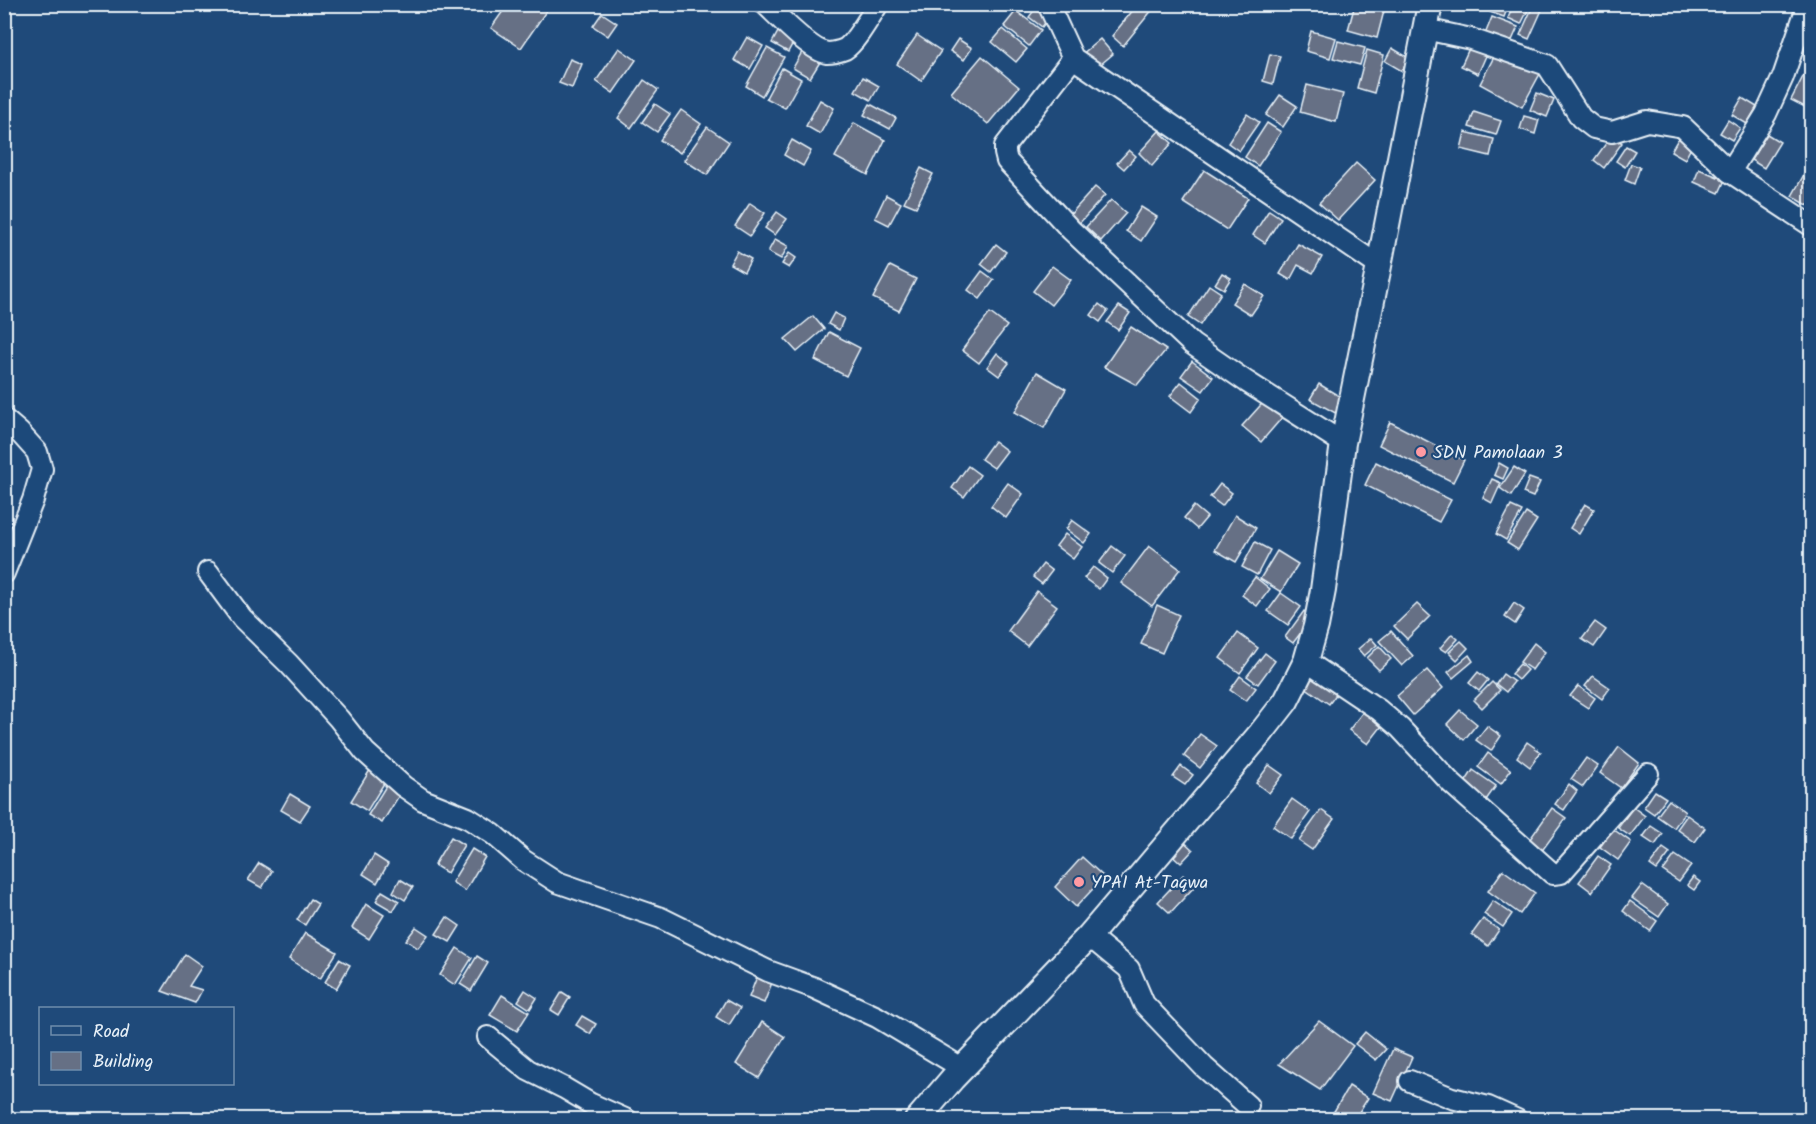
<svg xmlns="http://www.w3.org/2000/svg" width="1816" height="1124" font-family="Kalam,sans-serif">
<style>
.building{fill:#667085;stroke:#e8f1f8;stroke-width:1.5}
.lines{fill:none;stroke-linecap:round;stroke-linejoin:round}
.minor-casing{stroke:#e8f1f8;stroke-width:24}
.tertiary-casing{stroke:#e8f1f8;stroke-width:28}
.minor{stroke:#1f4a7a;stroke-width:20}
.tertiary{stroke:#1f4a7a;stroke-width:24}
.poi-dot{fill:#ff9aa2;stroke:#1f4a7a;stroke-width:2}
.labels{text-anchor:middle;stroke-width:4.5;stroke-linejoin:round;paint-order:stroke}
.poi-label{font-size:18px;fill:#e8f1f8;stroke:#1f4a7a;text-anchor:start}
</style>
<rect width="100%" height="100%" fill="#1f4a7a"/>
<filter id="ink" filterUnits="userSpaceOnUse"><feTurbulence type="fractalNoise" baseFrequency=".0167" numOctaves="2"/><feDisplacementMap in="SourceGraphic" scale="12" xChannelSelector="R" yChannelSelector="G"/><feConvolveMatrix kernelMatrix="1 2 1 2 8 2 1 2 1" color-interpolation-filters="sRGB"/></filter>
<g filter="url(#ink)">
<g class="building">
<polygon points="508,4 551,4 521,48 491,28"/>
<polygon points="1138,4 1157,4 1123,46 1112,36"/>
<polygon points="1355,4 1384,11 1377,38 1348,30"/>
<polygon points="1493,4 1509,4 1504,17 1490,12"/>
<polygon points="1514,4 1531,4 1521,24 1508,18"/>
<polygon points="1533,6 1542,10 1529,39 1520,35"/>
<polygon points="1035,9 1048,19 1042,27 1029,17"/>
<polygon points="1016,11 1041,30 1029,46 1004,26"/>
<polygon points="602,13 617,23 608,36 593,26"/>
<polygon points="1492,17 1518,27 1509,47 1484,37"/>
<polygon points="1003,29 1027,49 1016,62 992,42"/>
<polygon points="779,30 795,39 788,52 772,43"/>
<polygon points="1311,31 1336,38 1330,58 1306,51"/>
<polygon points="917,35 941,51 921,81 897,64"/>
<polygon points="747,37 763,46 750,69 734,60"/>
<polygon points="958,39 972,48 964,60 950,51"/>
<polygon points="1100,39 1113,54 1094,70 1081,55"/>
<polygon points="1338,41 1365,48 1360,65 1333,58"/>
<polygon points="1472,42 1489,49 1478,74 1461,66"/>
<polygon points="619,48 636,60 613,93 596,81"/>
<polygon points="767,48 784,57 762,96 746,86"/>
<polygon points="1392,48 1409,58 1402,71 1385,61"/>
<polygon points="1498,49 1541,72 1522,107 1480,84"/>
<polygon points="1367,50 1384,55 1374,93 1357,88"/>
<polygon points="802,52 820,62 810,78 793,68"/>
<polygon points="1270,54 1280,56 1273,84 1263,81"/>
<polygon points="982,56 1019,87 988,124 951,93"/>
<polygon points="570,59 582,64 572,88 559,83"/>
<polygon points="782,68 801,79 785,108 766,98"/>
<polygon points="1807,69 1812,72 1812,99 1807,108 1791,100"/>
<polygon points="863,77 879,86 871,100 855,91"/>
<polygon points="644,80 658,90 631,128 618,118"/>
<polygon points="1307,85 1343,94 1336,122 1300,112"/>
<polygon points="1537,93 1554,100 1547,117 1530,110"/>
<polygon points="1280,95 1297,106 1283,127 1266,115"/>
<polygon points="1742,98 1757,107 1747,124 1732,115"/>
<polygon points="820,100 834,108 820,134 806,126"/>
<polygon points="655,104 670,114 657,132 642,122"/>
<polygon points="870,104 896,118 890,129 864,115"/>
<polygon points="681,110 701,124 680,153 660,140"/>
<polygon points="1474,112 1501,121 1496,135 1469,127"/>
<polygon points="1247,114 1259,122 1239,151 1228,143"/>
<polygon points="1524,116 1539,120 1535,134 1520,129"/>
<polygon points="1728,120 1740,128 1732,140 1720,133"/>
<polygon points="854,123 885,140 868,175 835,157"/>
<polygon points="1267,123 1281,132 1258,166 1245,157"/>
<polygon points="707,127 729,142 707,175 684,160"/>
<polygon points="1159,131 1172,143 1152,166 1139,153"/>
<polygon points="1465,132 1494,139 1490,156 1461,149"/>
<polygon points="1681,134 1694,142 1685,159 1671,151"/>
<polygon points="1767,134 1780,142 1764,168 1751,160"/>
<polygon points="1612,135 1622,143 1604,168 1594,160"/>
<polygon points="792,140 811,151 803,166 784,155"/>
<polygon points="1626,146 1635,151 1625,167 1616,161"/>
<polygon points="1129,150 1136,156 1124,169 1117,163"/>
<polygon points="1356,163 1375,180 1338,220 1319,203"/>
<polygon points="1631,164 1640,167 1634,184 1625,180"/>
<polygon points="921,168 933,174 916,207 904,202"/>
<polygon points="1699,169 1725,180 1719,193 1694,182"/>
<polygon points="1204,170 1248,198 1227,230 1183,202"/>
<polygon points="1806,171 1812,174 1812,201 1809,206 1792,196"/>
<polygon points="1095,187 1105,195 1076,227 1067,218"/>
<polygon points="886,195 901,203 889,225 875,218"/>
<polygon points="1111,200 1126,213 1101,241 1086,227"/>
<polygon points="750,203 765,213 750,236 735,226"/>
<polygon points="1141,207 1157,217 1141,241 1126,231"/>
<polygon points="1269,210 1281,218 1265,243 1253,235"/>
<polygon points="777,212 787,219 775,235 765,228"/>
<polygon points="775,239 788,246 781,259 768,252"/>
<polygon points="996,244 1006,252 991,272 981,264"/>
<polygon points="1298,244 1322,257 1313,273 1298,265 1290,280 1280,274"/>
<polygon points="737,251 751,259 744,272 730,264"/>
<polygon points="789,253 796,258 789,268 782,264"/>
<polygon points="890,266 916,279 899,311 873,298"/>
<polygon points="1052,266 1071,280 1051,305 1033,291"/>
<polygon points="982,271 994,280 980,299 968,290"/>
<polygon points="1222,273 1231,278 1224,289 1215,284"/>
<polygon points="1245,284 1264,296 1251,315 1232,303"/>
<polygon points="1209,285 1221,293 1200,325 1188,317"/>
<polygon points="1099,304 1108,311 1100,322 1091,315"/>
<polygon points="1119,306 1130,313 1118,330 1107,322"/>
<polygon points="834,313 844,318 839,330 828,324"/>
<polygon points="990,313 1007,326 979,363 962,350"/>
<polygon points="813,316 824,329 797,352 785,339"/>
<polygon points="1131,327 1166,350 1137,385 1104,367"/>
<polygon points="829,332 860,348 846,376 815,360"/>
<polygon points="997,353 1009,363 999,376 987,367"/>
<polygon points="1192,361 1213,377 1203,391 1181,376"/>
<polygon points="1037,372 1066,389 1044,428 1015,412"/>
<polygon points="1181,382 1201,398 1191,412 1170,396"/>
<polygon points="1319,384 1347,401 1339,415 1310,399"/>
<polygon points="1268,397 1286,413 1261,442 1242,426"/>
<polygon points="1390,422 1464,460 1453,482 1379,445"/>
<polygon points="994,441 1007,451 994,468 981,459"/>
<polygon points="1376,462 1451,500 1439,522 1365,485"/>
<polygon points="1499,463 1508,468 1503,479 1494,475"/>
<polygon points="968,466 980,475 964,497 952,488"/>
<polygon points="1514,467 1525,474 1511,496 1500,488"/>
<polygon points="1529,478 1540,482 1533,497 1523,493"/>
<polygon points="1492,479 1501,483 1492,503 1483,498"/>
<polygon points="1008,483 1023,494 1006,518 991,506"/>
<polygon points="1220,484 1232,493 1222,506 1210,497"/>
<polygon points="1585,504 1594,509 1579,534 1570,528"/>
<polygon points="1194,506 1207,517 1197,529 1184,518"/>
<polygon points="1511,506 1522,511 1506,540 1496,534"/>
<polygon points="1526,513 1537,520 1518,550 1507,543"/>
<polygon points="1235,515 1256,528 1236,562 1215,550"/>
<polygon points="1072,520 1091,534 1084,543 1066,529"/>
<polygon points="1065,534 1082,547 1073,559 1056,546"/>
<polygon points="1255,542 1270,550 1257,575 1242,567"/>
<polygon points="1112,546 1125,556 1112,573 1099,563"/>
<polygon points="1149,546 1180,569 1152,606 1121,583"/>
<polygon points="1277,551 1298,564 1281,592 1260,579"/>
<polygon points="1043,564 1052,571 1042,584 1033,577"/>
<polygon points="1093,567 1107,578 1099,589 1084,578"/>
<polygon points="1255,577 1270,589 1257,606 1242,595"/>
<polygon points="1037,591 1057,606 1027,646 1008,631"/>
<polygon points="1281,593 1301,607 1288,625 1268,611"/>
<polygon points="1514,603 1524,610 1515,624 1505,617"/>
<polygon points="1417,604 1430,616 1407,639 1394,626"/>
<polygon points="1157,605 1179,615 1162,653 1141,644"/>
<polygon points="1304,611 1312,618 1293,643 1285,637"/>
<polygon points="1595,622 1606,630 1594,647 1582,639"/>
<polygon points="1391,631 1413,656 1402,666 1379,641"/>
<polygon points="1238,633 1258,648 1240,673 1220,658"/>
<polygon points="1452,634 1458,639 1446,652 1440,648"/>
<polygon points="1371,638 1377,645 1364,656 1358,649"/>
<polygon points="1461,641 1468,648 1457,660 1449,652"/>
<polygon points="1534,643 1545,652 1532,670 1520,662"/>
<polygon points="1379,646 1391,659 1379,670 1367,658"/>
<polygon points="1265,653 1275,661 1258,684 1247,676"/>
<polygon points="1469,655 1473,661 1453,678 1448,672"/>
<polygon points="1520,664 1527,670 1518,680 1511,674"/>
<polygon points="1427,670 1443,688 1413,715 1397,696"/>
<polygon points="1316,671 1340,689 1329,704 1305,687"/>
<polygon points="1478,672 1488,680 1479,691 1469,683"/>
<polygon points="1503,674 1514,682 1506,692 1496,684"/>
<polygon points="1240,676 1256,688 1246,701 1230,690"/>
<polygon points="1593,676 1610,688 1602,699 1585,686"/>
<polygon points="1492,682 1500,690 1482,708 1474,700"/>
<polygon points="1578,686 1595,698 1588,708 1570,696"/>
<polygon points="1366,708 1385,722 1368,744 1349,730"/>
<polygon points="1460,710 1477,724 1464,740 1447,724"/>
<polygon points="1487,726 1501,736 1491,751 1476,740"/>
<polygon points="1200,734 1217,746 1200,768 1184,756"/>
<polygon points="1527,742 1541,752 1530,767 1517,757"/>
<polygon points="1619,747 1639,763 1621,788 1600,773"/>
<polygon points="1488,753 1511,770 1501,784 1478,767"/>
<polygon points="1586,758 1598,766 1583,787 1571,779"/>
<polygon points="1269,765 1283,775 1269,793 1256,783"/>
<polygon points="1181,766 1193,775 1185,785 1173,777"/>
<polygon points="370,770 386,780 367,811 351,801"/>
<polygon points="1473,770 1496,786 1486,800 1464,784"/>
<polygon points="389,781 403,789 382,823 368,815"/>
<polygon points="1569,784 1577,791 1564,810 1555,804"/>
<polygon points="1655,791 1666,798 1654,814 1644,807"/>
<polygon points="290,794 310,806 300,821 281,810"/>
<polygon points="1292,799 1310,812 1291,839 1273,826"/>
<polygon points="1669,800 1685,812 1674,828 1657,816"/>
<polygon points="1633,807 1645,816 1630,836 1618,828"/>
<polygon points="1552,808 1566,818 1538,856 1525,846"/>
<polygon points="1321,810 1334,819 1312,850 1299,841"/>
<polygon points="1687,815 1705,828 1695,842 1677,829"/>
<polygon points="1651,826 1663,834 1655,845 1643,837"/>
<polygon points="1613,829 1631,842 1618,860 1600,847"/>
<polygon points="451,837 464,845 447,873 434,865"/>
<polygon points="1180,838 1193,850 1181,863 1168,851"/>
<polygon points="1663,848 1670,853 1657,870 1650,865"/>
<polygon points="472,849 485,857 465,891 452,882"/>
<polygon points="374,855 388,864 377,883 363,874"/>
<polygon points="1675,855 1691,866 1679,882 1663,871"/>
<polygon points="1598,856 1611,865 1592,892 1579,882"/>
<polygon points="1082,857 1104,877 1076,907 1055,887"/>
<polygon points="259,863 272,871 262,888 248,880"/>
<polygon points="1503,870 1535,893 1520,914 1488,891"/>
<polygon points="1183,875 1195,886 1170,913 1158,902"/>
<polygon points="1693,877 1700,882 1694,890 1687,885"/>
<polygon points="400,879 413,887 405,900 393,892"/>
<polygon points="1642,885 1668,904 1659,917 1632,898"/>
<polygon points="382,891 399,901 393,911 376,901"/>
<polygon points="310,899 318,904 305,925 297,920"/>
<polygon points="1493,901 1512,914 1503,927 1484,914"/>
<polygon points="1630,901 1657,921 1650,931 1623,911"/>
<polygon points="366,904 384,915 369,939 352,928"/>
<polygon points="447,917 460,926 450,942 436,934"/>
<polygon points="1483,919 1499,930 1488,946 1472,934"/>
<polygon points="416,927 428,935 418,948 406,940"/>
<polygon points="305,933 337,952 320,979 289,959"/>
<polygon points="457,948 472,958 455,985 440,975"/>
<polygon points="185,954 202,966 189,986 202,990 195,1003 162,991"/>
<polygon points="477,956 488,963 471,991 460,984"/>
<polygon points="339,959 350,965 336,989 325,982"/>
<polygon points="760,969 775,975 764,1003 749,997"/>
<polygon points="525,990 537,998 530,1009 518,1001"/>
<polygon points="562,992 570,997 559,1015 551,1010"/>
<polygon points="502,995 529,1012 517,1031 490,1015"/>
<polygon points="726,1000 740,1008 729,1025 716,1017"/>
<polygon points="582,1016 596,1024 590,1034 576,1025"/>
<polygon points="1319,1021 1353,1046 1320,1090 1279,1064"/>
<polygon points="762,1022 785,1037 759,1078 736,1064"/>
<polygon points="1365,1032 1386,1049 1376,1060 1355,1044"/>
<polygon points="1393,1049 1412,1057 1392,1101 1373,1093"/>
<polygon points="1349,1086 1368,1098 1354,1120 1343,1120 1333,1113"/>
</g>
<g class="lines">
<defs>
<g id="minor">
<path d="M765 4C778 16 811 51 827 53 832 53 840 51 845 49 855 43 871 15 878 4"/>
<polyline points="1048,4 1073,58 1379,266"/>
<polyline points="1425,29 1471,39 1547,65 1581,118 1594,128 1612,132 1647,121 1683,127 1730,172 1812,226"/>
<polyline points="1073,58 1005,146 1005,153 1007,161 1071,230 1192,344 1247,382 1343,443"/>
<polyline points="1730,172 1766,114 1783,77 1808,4"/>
<polyline points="4,419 19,432 37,452 42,469 33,500 4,573"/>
<polyline points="208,572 242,618 289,664 339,719 365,752 403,786 423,800 468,818 493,834 523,860 557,882 661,918 768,971 812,987 877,1017 962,1068"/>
<polyline points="1306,661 1379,710 1400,728 1451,783 1553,874 1561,873 1648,774"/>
<polyline points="1089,936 1129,969 1144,1004 1204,1067 1248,1106"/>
<polyline points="488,1037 528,1070 564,1088 591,1104 627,1120"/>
<polyline points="1410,1081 1452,1098 1488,1107 1517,1120"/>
</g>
<polyline id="tertiary" points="917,1120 953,1078 1089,936 1146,869 1261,733 1286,701 1306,661 1316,626 1323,590 1343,443 1379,266 1430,4"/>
</defs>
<use href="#minor" class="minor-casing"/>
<use href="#tertiary" class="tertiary-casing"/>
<use href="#minor" class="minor"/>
<use href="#tertiary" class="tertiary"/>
</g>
</g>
<g class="poi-dot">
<circle cx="1421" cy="452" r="6"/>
<circle cx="1079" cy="882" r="6"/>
</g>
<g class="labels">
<g class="poi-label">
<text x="1433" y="458">SDN Pamolaan 3</text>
<text x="1091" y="888">YPAI At-Taqwa</text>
</g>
</g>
<rect width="1816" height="1124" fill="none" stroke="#1f4a7a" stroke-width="24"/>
<rect x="12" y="12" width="1792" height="1100" fill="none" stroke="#e8f1f8" stroke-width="2" filter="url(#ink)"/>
<rect x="39" y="1007" width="195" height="78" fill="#1f4a7a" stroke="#6f8dac" stroke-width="1.5"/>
<rect x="51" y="1026" width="30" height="9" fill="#1f4a7a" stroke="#6f8dac" stroke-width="1.5"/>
<text x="93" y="1037" font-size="18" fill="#e8f1f8">Road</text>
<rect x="51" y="1052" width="30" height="18" fill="#667085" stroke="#6f8dac" stroke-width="1.5"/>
<text x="93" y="1067" font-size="18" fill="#e8f1f8">Building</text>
</svg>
